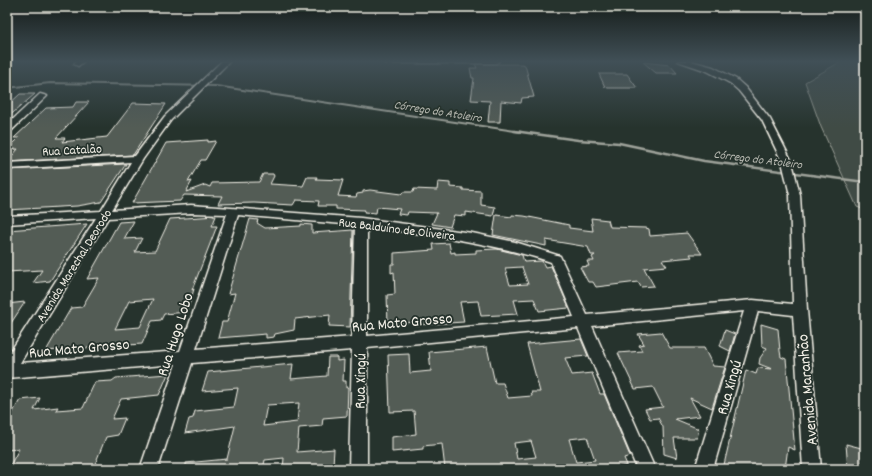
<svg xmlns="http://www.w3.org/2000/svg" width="872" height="476" font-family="Dekko,sans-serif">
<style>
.green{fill:#414b45;stroke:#9a9e96}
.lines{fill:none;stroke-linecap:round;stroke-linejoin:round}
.stream-far1{stroke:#9fa39b;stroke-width:2}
.stream{stroke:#9fa39b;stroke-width:2.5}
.building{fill:#525c55;stroke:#f4f1e8;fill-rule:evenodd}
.minor-casing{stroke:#f4f1e8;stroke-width:3}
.minor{fill:#26332d;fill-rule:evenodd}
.labels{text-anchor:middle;stroke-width:3.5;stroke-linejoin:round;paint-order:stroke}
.far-water-label{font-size:12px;font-style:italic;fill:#bcbdb5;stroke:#26332d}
.street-label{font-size:13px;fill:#f4f1e8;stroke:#26332d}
.near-street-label{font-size:16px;fill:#f4f1e8;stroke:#26332d}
</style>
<rect width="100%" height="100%" fill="#26332d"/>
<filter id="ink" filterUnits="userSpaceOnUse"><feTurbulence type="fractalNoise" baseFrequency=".025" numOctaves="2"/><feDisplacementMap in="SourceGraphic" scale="8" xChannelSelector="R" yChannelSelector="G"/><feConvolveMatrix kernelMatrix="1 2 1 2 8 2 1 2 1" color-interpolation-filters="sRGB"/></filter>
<g filter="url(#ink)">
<polygon class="green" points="842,61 865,61 865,210 857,207 821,127 805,82"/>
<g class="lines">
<polyline class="stream-far1" points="7,88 50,83 216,86 522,132"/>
<polyline class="stream" points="514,131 578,140 619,143 704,161 865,182"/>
</g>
<g class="building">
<polygon points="643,62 670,65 677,73 656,73"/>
<polygon points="475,64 522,64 525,65 534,97 522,98 521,103 501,101 500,122 488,122 490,101 471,100 474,78 472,78 470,68 477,68"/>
<polygon points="599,74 627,74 637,88 608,88 605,87"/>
<polygon points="20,94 35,94 7,118 7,106"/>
<polygon points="76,102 89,102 56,138 65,138 62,142 107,137 133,103 166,104 133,155 7,162 18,149 7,150 19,138 14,138 46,108 73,107"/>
<polygon points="208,140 208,142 216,141 205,160 201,160 188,182 192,181 186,192 205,185 210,187 212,183 259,182 263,174 273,174 274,176 270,184 303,186 307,177 317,177 316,179 343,180 338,196 356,197 357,194 363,193 363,191 370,190 401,194 403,192 413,192 414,189 437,190 438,182 450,183 450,187 463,188 463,190 481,191 481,205 495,207 493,216 466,212 466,216 454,215 450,227 432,224 437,213 408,212 407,215 398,214 400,209 377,207 376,213 364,212 365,210 336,209 336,206 318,206 319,201 296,200 293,205 254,203 218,204 222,196 184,195 180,201 132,203 166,143"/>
<polygon points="126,164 101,202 77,206 7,210 7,170"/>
<polygon points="496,215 512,217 512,215 524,216 569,225 569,228 593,231 591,218 608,220 610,227 646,228 649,229 650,236 687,233 702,254 690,254 692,257 662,260 667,266 644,268 654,286 641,287 638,282 596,287 593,282 588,282 580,267 589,266 587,261 594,261 592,257 595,255 591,255 588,247 546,240 546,246 493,235"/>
<path d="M216 216 212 226H217L192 290 194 289 187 312 164 314 161 320 152 321 142 344 46 351 71 308 82 307 99 278 87 279 119 222 134 221 124 239 142 238 135 252 155 251 170 219ZM153 299 140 327 115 329 129 301Z"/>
<polygon points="250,219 258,220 257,223 265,228 301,226 301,224 312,225 312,233 353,230 350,327 329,326 330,315 295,319 294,330 275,334 274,337 266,338 266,334 218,338 222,322 227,322 235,293 228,294"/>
<polygon points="87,224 50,281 33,283 42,270 7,272 7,230"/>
<path d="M449 243 451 253 455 252V254L476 253V250L497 249 522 255 524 262 542 261 545 267 551 266 569 308 539 311 534 299 514 300 518 314 481 316 478 301 460 302 464 322 416 325V322L388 324 387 295 395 294 394 272 391 273V264H394V253L434 250 433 244ZM522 267 528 284 510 285 505 268Z"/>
<polygon points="25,302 7,329 7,304"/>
<polygon points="761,324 778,329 780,351 781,357 786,359 795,450 788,447 785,469 723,469 746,370 756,374 758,368 772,369 759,364 760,358 767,348 762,346"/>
<polygon points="725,330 735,334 730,351 720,346"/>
<polygon points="661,332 670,348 704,348 713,366 725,367 712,408 690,398 700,416 675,419 699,429 697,438 674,438 677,458 664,454 663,427 658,418 650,419 645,409 663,407 653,387 635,389 618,353 642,351 639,345 644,344 638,334"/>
<path d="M581 339 588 356 565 358 572 375 592 373 600 394H604L630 456 624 458 627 465 613 469H445L442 444 423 446V449L392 452V437L416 434 414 411 390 412 388 355 409 354 410 373 431 371 429 352 487 347 495 383H503L508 398 532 396 531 392H540L527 344ZM587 437 595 460 576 462 569 439ZM531 441 536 457 517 459 514 443Z"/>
<path d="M328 357H337V361L344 360 343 381H346V388L348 387 347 416 323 418 322 426 299 428 297 452 334 449 333 465 283 469 284 458 265 460 263 469H186V463L227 459 235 426 185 433 189 419 193 418 195 411 234 407 238 388 202 391 208 372 293 364 291 379 327 376ZM299 403 297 422 263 426 267 405Z"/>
<polygon points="168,374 159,395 121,399 112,419 125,418 118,435 106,437 93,469 8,469 19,449 7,450 7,420 9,419 20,400 40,398 34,410 58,407 56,410 83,408 95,382 112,381 116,378"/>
<polygon points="846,444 865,449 865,469 848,469"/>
</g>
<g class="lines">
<defs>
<g id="minor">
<polygon points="76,61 84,61 78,66 74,64"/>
<path d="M222 61H230L171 120 143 159 112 210 191 205 361 218 472 233 515 242 560 256 587 315 753 300 793 304 790 195 782 162 762 120 739 91 730 83 707 71 678 61H691L713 67 736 79 745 87 770 119 792 162 800 195 807 310 821 469H803L793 315 758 311 713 469H695L744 311 592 326 655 469H637L578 328 367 348V469H349L352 350 192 363 158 469H140L176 364 7 378V357L96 218 7 224V216L101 211 131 162 7 169V163L135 156 165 116ZM191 213 227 214 180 351 20 363 108 218ZM238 215 355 225 352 337 196 349ZM367 227C430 235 490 242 551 262L574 317 367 336Z"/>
<polygon points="382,61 499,61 496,63 385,63"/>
<polygon points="40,94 47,96 10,132 7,133 7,125"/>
</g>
</defs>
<use href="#minor" class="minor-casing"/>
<use href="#minor" class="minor"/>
</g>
</g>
<linearGradient id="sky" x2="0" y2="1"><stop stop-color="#151c19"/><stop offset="0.48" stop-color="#415057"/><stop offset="1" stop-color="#415057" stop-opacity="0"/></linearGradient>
<rect width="872" height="128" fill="url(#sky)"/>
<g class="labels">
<g class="far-water-label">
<text transform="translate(438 111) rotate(9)" y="4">Córrego do Atoleiro</text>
<text transform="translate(758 159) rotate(7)" y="4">Córrego do Atoleiro</text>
</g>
<g class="street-label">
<text transform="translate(72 149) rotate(-3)" y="5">Rua Catalão</text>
<text transform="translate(397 228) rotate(7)" y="5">Rua Balduíno de Oliveira</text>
<text transform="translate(73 265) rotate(-58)" y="5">Avenida Marechal Deorodo</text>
</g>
<g class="near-street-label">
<text transform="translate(402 321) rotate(-5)" y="6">Rua Mato Grosso</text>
<text transform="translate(174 334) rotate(-72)" y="6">Rua Hugo Lobo</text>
<text transform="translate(79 347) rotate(-5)" y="6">Rua Mato Grosso</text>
<text transform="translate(359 381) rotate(-89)" y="6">Rua Xingú</text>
<text transform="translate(728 387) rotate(-74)" y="6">Rua Xingú</text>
<text transform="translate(806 390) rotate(-95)" y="6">Avenida Maranhão</text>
</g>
</g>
<rect width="872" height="476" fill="none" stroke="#26332d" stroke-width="24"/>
<rect x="12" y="12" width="848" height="452" fill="none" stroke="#f4f1e8" stroke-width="1.5" filter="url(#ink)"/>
</svg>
